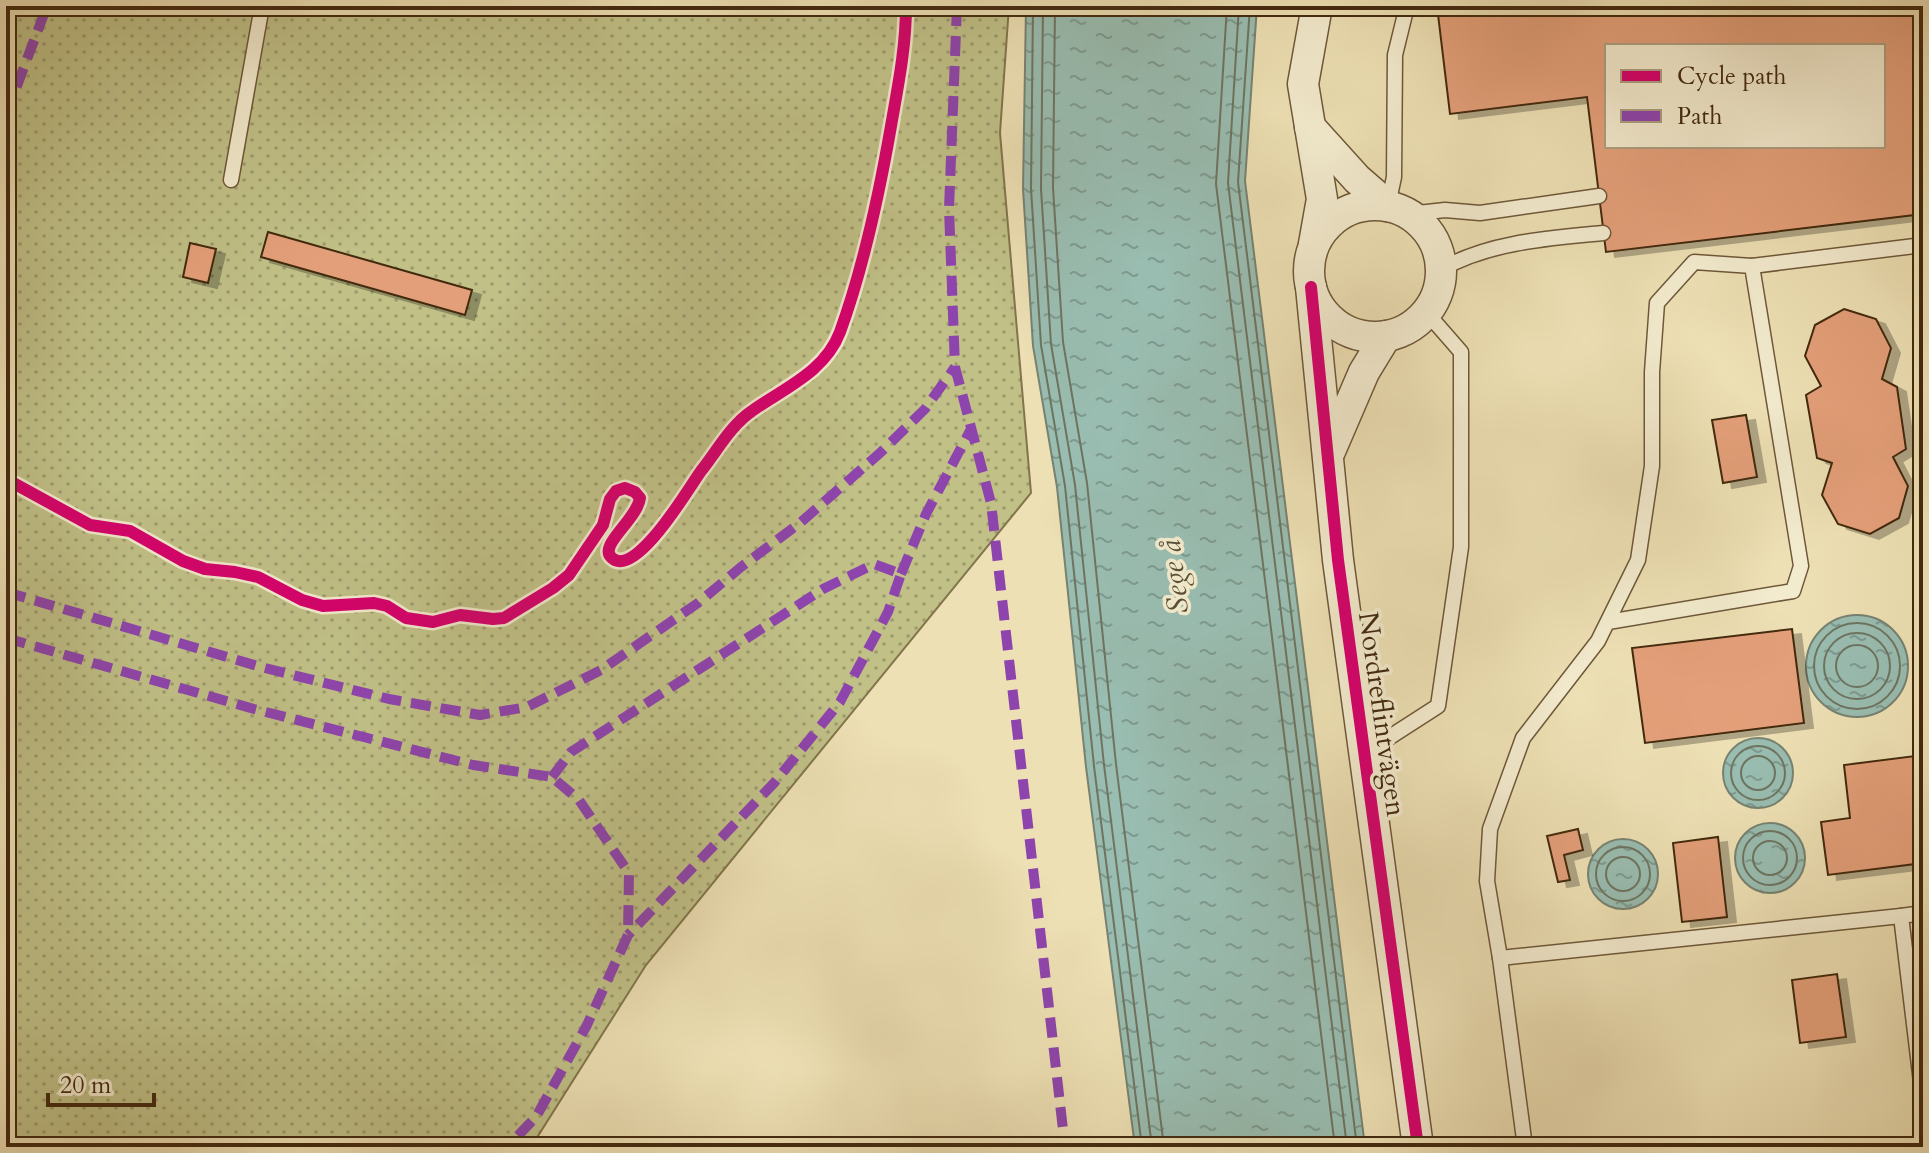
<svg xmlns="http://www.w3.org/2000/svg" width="1929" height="1153" font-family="Cardo,serif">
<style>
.park{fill:url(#park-dots);stroke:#82754c;stroke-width:2}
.water{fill:url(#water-ripples);stroke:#778271;stroke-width:2}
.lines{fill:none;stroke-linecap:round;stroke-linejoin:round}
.shore{stroke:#6e7460;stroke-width:2}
.building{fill:#e39f79;stroke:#432a10;stroke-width:2;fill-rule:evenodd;filter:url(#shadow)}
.service-casing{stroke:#6e5839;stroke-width:17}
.minor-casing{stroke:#6e5839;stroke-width:33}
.service{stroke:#f3ebce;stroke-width:14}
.minor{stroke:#f3ebce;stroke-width:30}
.quiet{stroke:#8e44ad;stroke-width:10;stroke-dasharray:20 10;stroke-linecap:butt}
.cycleway-casing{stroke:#f3ebce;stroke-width:17}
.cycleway{stroke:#d6006c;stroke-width:12}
.labels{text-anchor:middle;stroke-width:7;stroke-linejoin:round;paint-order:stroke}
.street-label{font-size:28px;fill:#432a10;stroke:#f3ebce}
.water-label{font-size:30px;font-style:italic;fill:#584f38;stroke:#f3ebce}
</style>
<defs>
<pattern id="park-dots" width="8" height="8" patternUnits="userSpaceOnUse" patternTransform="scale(2)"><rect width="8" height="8" fill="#c0c087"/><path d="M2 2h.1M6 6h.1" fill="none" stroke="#9e9c6d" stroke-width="1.8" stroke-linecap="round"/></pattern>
<pattern id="water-ripples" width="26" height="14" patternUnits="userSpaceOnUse" patternTransform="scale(2)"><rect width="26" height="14" fill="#99bdb1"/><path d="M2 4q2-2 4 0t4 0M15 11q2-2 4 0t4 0" fill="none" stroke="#7e9a8f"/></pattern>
<filter id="shadow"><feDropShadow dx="9" dy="5" stdDeviation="0" flood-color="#0004"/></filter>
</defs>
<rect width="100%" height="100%" fill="#ede0b4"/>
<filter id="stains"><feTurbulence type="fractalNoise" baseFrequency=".0025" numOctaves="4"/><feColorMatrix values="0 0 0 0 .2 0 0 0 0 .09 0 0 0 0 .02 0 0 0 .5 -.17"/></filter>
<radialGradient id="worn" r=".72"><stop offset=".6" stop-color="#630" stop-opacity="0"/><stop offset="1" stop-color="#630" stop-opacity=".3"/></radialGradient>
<polygon class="park" points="6,6 1009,6 1000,133 1031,493 646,965 531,1147 6,1147"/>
<g class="water">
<polygon points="1026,6 1257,6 1245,181 1365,1147 1135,1147 1086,767 1057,487 1033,346 1023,189"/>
<circle cx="1857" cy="666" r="51"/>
<circle cx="1758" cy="773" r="35"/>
<circle cx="1770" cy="858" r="35"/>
<circle cx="1623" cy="874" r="35"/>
</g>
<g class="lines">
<g class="shore">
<polyline points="1033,6 1031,189 1041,345 1065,486 1094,766 1142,1147"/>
<polyline points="1043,6 1041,189 1051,344 1075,485 1104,765 1152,1147"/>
<polyline points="1055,6 1053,188 1063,342 1087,483 1116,764 1164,1147"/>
<polyline points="1227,6 1216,184 1335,1147"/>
<polyline points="1239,6 1228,183 1347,1147"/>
<polyline points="1250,6 1238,182 1357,1147"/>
<circle cx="1857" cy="666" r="43"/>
<circle cx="1857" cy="666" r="33"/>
<circle cx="1857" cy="666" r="21"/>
<circle cx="1758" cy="773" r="27"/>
<circle cx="1758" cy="773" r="17"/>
<circle cx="1770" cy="858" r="27"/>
<circle cx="1770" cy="858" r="17"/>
<circle cx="1623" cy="874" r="27"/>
<circle cx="1623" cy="874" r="17"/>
</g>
</g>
<g class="building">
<path d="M1437 6H1923V214L1606 252 1587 97 1450 114ZM1607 46H1883V146H1607Z"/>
<polygon points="268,232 472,290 465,315 261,257"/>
<polygon points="190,243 216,249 208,283 183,277"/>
<polygon points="1844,309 1876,319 1891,348 1882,379 1897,387 1906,449 1893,457 1908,486 1899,518 1870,534 1838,524 1822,495 1832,463 1817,458 1806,395 1821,386 1805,356 1815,325"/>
<polygon points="1746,415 1757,477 1723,483 1712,420"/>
<polygon points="1792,629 1804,723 1645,743 1632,648"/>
<polygon points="1915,756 1923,816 1923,863 1828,875 1821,822 1850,818 1844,765"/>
<polygon points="1578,829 1583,850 1564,855 1570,880 1558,882 1547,836"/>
<polygon points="1718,837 1727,917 1682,922 1673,843"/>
<polygon points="1837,974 1846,1037 1800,1043 1792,980"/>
</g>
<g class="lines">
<defs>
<g id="service">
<polyline points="231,180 262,6"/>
<polyline points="1388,205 1394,177 1395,55 1407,6"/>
<polyline points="1409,214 1445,210 1480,213 1599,196"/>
<polyline points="1752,266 1923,245"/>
<path d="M1442 269C1489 242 1550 238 1603 233"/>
<polyline points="1365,753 1438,706 1461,547 1461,352 1427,313"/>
<polyline points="1923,913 1901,916 1923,1099"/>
<polyline points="1500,958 1487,881 1490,829 1523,738 1598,641 1638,560 1652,466 1652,372 1657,303 1694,262 1752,266 1801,566 1793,591 1608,622"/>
<polyline points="1525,1147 1500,958 1901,916"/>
</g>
<g id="minor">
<polyline points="1310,127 1357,179 1388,206"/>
<circle cx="1375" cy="271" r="66"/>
<polyline points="1314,244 1322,199 1303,84 1317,6"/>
<polyline points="1311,287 1338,560 1418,1147"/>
<polyline points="1330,451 1364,372 1386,336"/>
</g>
</defs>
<use href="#service" class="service-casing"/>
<use href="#minor" class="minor-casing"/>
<use href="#service" class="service"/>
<use href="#minor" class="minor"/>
<g class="quiet">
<polyline points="957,6 949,209 955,367 991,503 1065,1147"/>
<polyline points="6,115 47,6"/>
<polyline points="901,574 926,514 971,429"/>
<polyline points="6,592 261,667 389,699 480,715 527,707 601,670 698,603 741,567 800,523 880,453 925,409 955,367"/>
<polyline points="6,638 254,709 473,765 552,777 579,800 629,873 628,935 587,1025 536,1117 507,1147"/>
<polyline points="552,777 571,752 823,589 874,564 901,574 888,612 840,702 774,783 628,935"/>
</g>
<defs>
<g id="cycleway">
<polyline points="1311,287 1338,560 1418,1147"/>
<path d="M6 479 90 525 130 531 183 561 205 569 235 572 258 577 302 600 323 606 374 603 387 606 406 618 433 622 460 615 493 619 504 618 553 588 569 575 603 525 610 499 616 491 625 488 635 492 640 498C637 520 597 546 612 558 636 579 690 486 701 471 717 451 731 425 752 411 784 388 825 372 840 332 864 266 879 195 891 126 898 86 906 47 906 6"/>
</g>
</defs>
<use href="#cycleway" class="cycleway-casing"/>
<use href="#cycleway" class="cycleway"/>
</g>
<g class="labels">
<g class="street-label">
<text transform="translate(1383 714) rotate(82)" y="10">Nordreflintvägen</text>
</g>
<g class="water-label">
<text transform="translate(1174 577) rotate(-97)" y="10">Sege å</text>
</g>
</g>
<rect width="1929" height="1153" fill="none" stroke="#ede0b4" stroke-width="32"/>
<rect x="8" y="8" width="1913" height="1137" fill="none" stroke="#432a10" stroke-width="4"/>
<rect x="16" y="16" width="1897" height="1121" fill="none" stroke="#432a10" stroke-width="2"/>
<rect x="1605" y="44" width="280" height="104" fill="#f3ebce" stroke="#ad9e82" stroke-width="2"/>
<rect x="1621" y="70" width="40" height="12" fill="#d6006c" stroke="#ad9e82" stroke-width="2"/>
<text x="1677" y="84" font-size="24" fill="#432a10">Cycle path</text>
<rect x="1621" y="110" width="40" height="12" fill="#8e44ad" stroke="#ad9e82" stroke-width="2"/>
<text x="1677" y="124" font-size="24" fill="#432a10">Path</text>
<path d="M48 1093v12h106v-12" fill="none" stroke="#432a10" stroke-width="4"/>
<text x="60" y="1093" font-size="24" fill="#432a10" stroke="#f3ebce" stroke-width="6" paint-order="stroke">20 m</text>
<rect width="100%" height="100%" filter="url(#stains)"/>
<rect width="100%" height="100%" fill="url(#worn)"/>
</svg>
